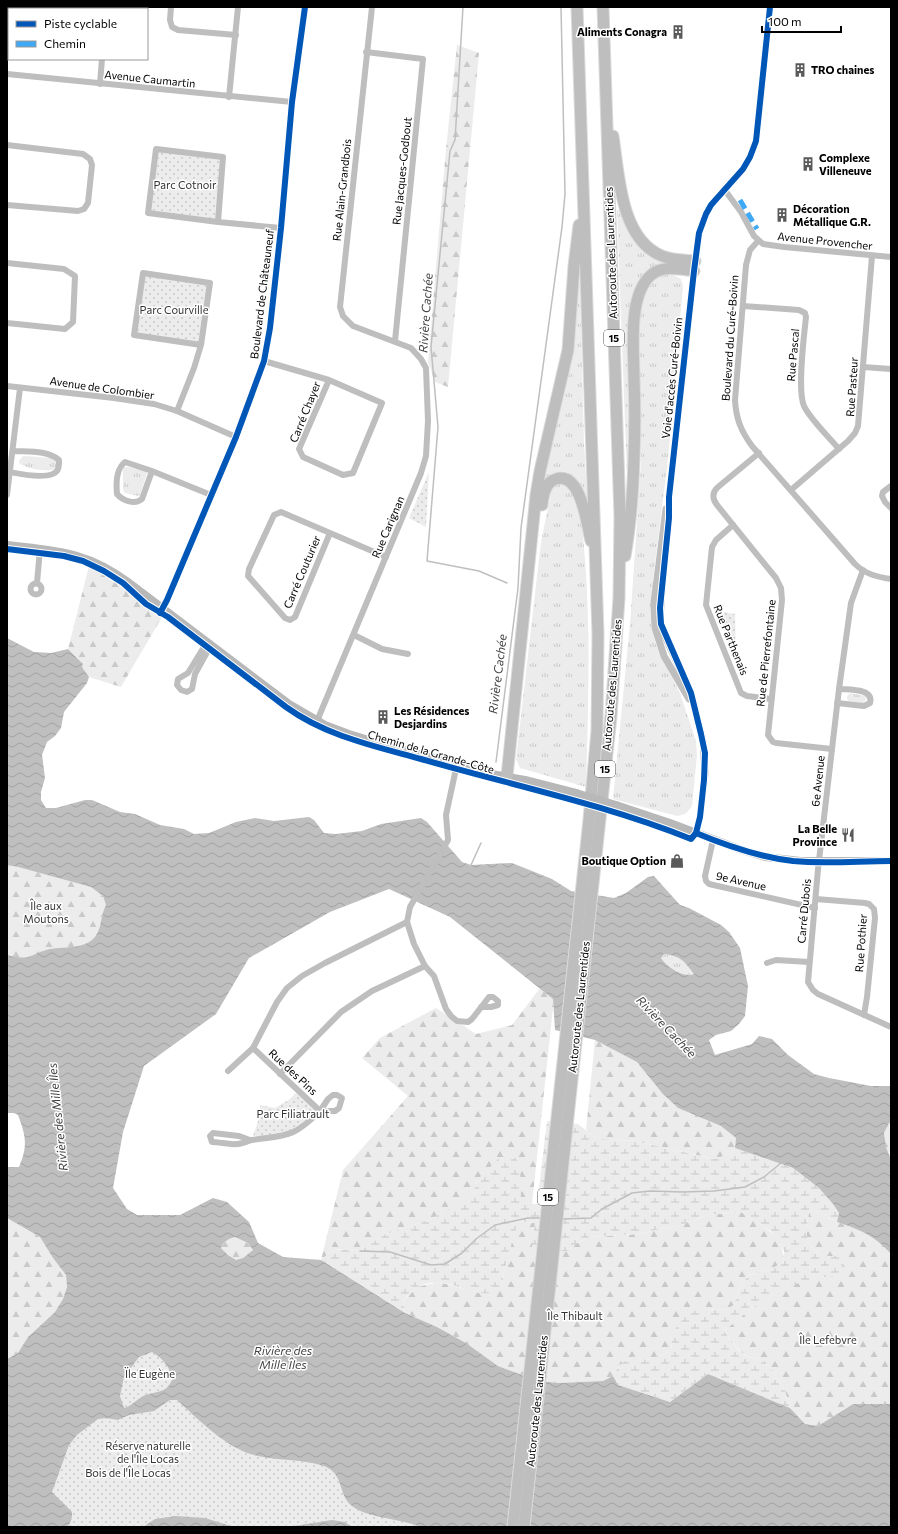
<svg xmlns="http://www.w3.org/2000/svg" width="898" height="1534" font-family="Commissioner,sans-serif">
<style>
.grass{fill:url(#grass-tufts)}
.forest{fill:url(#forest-firs)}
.wetland{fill:url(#wetland-marsh)}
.park{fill:url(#park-dots)}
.water{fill:url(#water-waves);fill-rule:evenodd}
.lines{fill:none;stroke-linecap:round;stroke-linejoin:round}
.stream{stroke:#bfbfbf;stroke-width:1.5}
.motorway-casing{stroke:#dbdbdb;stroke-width:13}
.minor{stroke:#bebebe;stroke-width:6}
.tertiary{stroke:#bebebe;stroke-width:7}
.secondary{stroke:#b8b8b8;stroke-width:8}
.motorway{stroke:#bebebe;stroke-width:11}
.secondary-bridge{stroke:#b8b8b8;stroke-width:8}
.quiet{stroke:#3fa9f5;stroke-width:5;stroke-dasharray:10 5;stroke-linecap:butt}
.cycleway-casing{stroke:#fff;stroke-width:8}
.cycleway{stroke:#0057b8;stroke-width:6}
.labels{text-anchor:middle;stroke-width:3;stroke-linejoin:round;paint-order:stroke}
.shield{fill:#fff;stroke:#4c4c4c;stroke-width:1}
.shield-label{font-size:10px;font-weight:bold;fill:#000}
.poi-label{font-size:11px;font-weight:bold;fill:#000;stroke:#fff;text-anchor:start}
.street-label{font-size:11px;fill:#000;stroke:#fff}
.park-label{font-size:11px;fill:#333;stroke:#fff}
.water-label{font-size:12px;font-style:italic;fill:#444;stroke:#fff}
</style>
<defs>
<pattern id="grass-tufts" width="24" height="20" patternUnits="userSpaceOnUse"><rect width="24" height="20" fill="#ececec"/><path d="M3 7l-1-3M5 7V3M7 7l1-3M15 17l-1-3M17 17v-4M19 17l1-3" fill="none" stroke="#c9c9c9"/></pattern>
<pattern id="forest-firs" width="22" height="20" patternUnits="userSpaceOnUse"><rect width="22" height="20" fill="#ececec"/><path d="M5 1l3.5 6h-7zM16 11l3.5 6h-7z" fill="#c9c9c9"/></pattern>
<pattern id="wetland-marsh" width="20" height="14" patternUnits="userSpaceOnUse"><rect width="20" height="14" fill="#ececec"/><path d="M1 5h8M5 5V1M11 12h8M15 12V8" fill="none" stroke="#c9c9c9"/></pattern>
<pattern id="park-dots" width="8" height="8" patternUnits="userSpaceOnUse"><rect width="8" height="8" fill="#ececec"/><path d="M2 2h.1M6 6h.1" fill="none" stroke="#c9c9c9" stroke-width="1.8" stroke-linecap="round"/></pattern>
<pattern id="water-waves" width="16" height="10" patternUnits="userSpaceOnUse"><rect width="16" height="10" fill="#bfbfbf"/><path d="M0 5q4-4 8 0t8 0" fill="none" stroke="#a2a2a2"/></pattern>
</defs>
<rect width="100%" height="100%" fill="#fff"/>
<g class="grass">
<path d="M617 210H622C632 230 643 262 669 262L638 285 631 475 627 476Z"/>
<path d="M665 274H671L681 279 683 286 668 459 653 580 651 628 659 652 680 693 696 741 697 756 692 806C688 812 685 815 677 816L613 799 630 624 641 463 639 329C641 308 643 283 665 274Z"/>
<path d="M578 283H580L584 443 587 493V497H585C578 474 561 460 543 483L574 340Z"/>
<path d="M23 456H26L51 458 56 461V468C50 473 25 469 19 463V461Z"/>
<polygon points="125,467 128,467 146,471 147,473 140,495 138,496 125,493 123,490 123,469"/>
<path d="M561 483C567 486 571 488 574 494 583 514 583 539 585 560 591 636 588 711 586 787L520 768 516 759 541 542 552 488 557 484Z"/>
<polygon points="850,693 865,696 866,700 863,703 849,701 847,699 847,696"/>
<path d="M664 954C681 956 684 961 694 974 683 977 667 967 661 958Z"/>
</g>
<g class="forest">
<polygon points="457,45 479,53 448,387 435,382 428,362 446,149"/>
<polygon points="89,566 121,585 143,604 162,617 121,687 89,677 82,667 83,664 68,649"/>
<path d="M7 865 18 867 91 887 103 896 106 905C100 916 102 931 93 939 80 951 58 945 43 951 38 952 33 956 28 957 22 958 14 957 7 955Z"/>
<polygon points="540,988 554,999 532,1204 521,1203 477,1180 474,1192 467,1199 429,1220 383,1235 360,1251 334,1249 321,1260 343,1170 408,1096 362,1058 380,1038 436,1008 476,1034 512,1025"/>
<polygon points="595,1040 637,1062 662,1093 678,1108 721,1126 736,1138 735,1148 730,1154 714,1159 635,1141 597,1139 586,1130"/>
<polygon points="889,1123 891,1123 891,1160 886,1147 884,1133"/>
<path d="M809 1210 819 1212 837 1222 865 1231 881 1242 891 1254V1404H853L818 1426 805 1424 790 1408 784 1388 772 1370 763 1359C741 1359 737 1347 724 1331 748 1310 774 1290 805 1280 815 1278 826 1277 836 1276L821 1256 807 1242V1226Z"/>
<path d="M741 1212C761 1225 784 1234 784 1262L771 1269 748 1275 739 1289 734 1305 726 1310 704 1309 672 1333 671 1352 646 1360 619 1365 613 1376 603 1381 559 1383 538 1381 498 1366 466 1343 437 1327 405 1313 403 1301 417 1287 439 1282 480 1293 502 1289 504 1272 517 1221 535 1223 532 1254 568 1251 577 1243 590 1237 637 1234 681 1225 708 1215Z"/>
<polygon points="7,1218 40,1237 53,1258 66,1275 67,1287 63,1299 55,1312 28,1337 18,1353 7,1359"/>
<path d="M235 1237 248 1243 253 1250 243 1258 236 1260 228 1255 221 1248C224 1241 228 1239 235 1237Z"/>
</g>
<path class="wetland" d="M547 1121 578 1124 597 1139 635 1141 714 1159 730 1154 735 1148 793 1168 819 1188 833 1204 839 1213 837 1222 819 1212 809 1210 807 1226V1242L821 1256H840L844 1264 836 1276C826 1277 815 1278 805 1281 774 1290 748 1310 724 1331 737 1347 740 1359 763 1359L772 1370 784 1388 790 1408 708 1374 670 1402 618 1385 613 1376 619 1365 634 1356 646 1360 671 1352 672 1333 688 1312 704 1309 726 1310 734 1305 739 1289 748 1275 771 1269 784 1262V1251L771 1231 741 1212 708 1215 681 1225 637 1234 590 1237 577 1243 568 1251 531 1254 535 1223 518 1221 504 1272 502 1289C473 1308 437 1257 403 1301L405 1313 321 1260 334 1249 360 1251 383 1235 429 1220 466 1199 474 1192 477 1180 498 1159 513 1156 520 1163 521 1203 537 1204Z"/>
<g class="park">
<polygon points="157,150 223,157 218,222 149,213"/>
<polygon points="144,273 210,283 201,345 134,337"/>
<polygon points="429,472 426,527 409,518"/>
<polygon points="717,611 735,614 736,659"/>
<polygon points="296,1093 319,1111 302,1127 271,1138 253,1136 259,1118 260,1105 275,1108 290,1099"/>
<polygon points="161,1340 453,1527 7,1527 7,1514 110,1364"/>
</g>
<g class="water">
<path d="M7 638 34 652 51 653 68 649 83 664 82 667 89 677 87 683 64 712 61 728 55 736 47 742 42 755 45 778 41 792V800L46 808H56L85 800H92L120 812 135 814 160 825 184 829 194 834 209 833 236 822 255 818 274 821 309 817 314 820 324 833 336 834 362 831 381 824 421 818 427 822 462 862 471 865 512 863 552 879 571 891 614 898 626 893 648 877 654 876 680 905 689 908 721 925 729 932 740 948 748 986 745 1016 739 1024 731 1031 716 1035 709 1040 715 1055 752 1044 759 1036 772 1039 788 1055 814 1074 829 1078 871 1086H891V1123H889L884 1133 886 1147 891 1160V1254C874 1235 861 1230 837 1222L839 1213 833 1204 819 1188 793 1168 735 1148 736 1138 721 1126 678 1108 662 1093 637 1062 595 1040 555 1030 553 999 450 917 389 889 330 912 249 958 216 1014 144 1066 123 1132 113 1188 127 1209 137 1215H180L213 1198 227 1202 249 1222 258 1243 283 1257 321 1260 405 1313 437 1327 466 1343 498 1366 538 1381 559 1383 603 1381 613 1376 618 1385 670 1402 708 1374 790 1408 805 1424 818 1426 853 1404H891V1527H421C402 1519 367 1518 352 1506 337 1494 345 1474 324 1466 303 1459 280 1461 258 1456 228 1450 199 1420 177 1400H170L154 1411 129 1415 118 1420 106 1418 98 1419 77 1435 69 1445 52 1492 72 1512C72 1517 72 1524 66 1527H7V1359L18 1353 28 1337 55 1312 63 1299 67 1287 66 1275 53 1258 40 1237 7 1218V1167H19C28 1146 26 1136 18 1115L14 1113H7V955C14 957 22 958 28 957 33 956 38 952 43 951 58 945 80 951 93 939 102 931 100 916 106 905L103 896 91 887 18 867 7 865ZM664 954C681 956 684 961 694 974 683 978 667 967 661 958ZM235 1237 248 1243 253 1250 243 1258 236 1260 228 1255 221 1248C224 1241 228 1239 235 1237ZM152 1352C164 1359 168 1366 173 1378 165 1397 154 1389 140 1398 134 1402 131 1406 124 1408L120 1396 124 1377 139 1357Z"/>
<polygon points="176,1516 205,1518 234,1527 143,1527 155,1519"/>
<polygon points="332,1520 345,1522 352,1527 288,1527"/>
</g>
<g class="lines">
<g class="stream">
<polyline points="463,7 455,140 450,151 431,347 438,427 427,561 479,571 507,583"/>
<polyline points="496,762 518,588 521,528 562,227 565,194 561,7"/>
<polyline points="472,866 471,865 481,843"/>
<polyline points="561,1219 591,1218 602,1209 632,1193 650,1191 683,1192 714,1191 745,1187 764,1177 781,1163"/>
<polyline points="360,1251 390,1252 431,1265 445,1264 462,1253 476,1239 495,1225 528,1218 541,1218"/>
</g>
<defs>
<g id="motorway">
<path d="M613 136C619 174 620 239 662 256 672 260 684 260 695 261"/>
<path d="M542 505C543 495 545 482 556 479 581 471 587 525 591 541"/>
<path d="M625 556C631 522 633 492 634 458 635 432 635 405 634 379 634 350 628 301 648 278 660 264 678 269 694 271"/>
<polyline points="507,776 536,495 540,471 568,350 574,266 579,225"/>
<polyline points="513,1527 589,820 597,731 598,634 577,7"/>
<polyline points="524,1527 611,716 619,598 620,517 603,7"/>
</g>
</defs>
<use href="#motorway" class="motorway-casing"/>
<g class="minor">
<polyline points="7,7 10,9"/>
<polyline points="171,7 170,20 172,27 178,30 236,35"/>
<polyline points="108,9 108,7"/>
<polyline points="366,52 423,59 395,341"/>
<polyline points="7,74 292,102"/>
<polyline points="100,84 102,59"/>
<polyline points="229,97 238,7"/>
<polyline points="7,145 83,154 90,159 92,165 88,203 84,209 78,211 7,205"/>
<polyline points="724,189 741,212 754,236 763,244 784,247 891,257"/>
<polyline points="218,222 223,157 156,149 148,213 218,222 281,228"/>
<path d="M758 241 750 250 746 265 735 400C736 419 741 431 752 446L855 564C865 574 877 577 891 579"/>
<polyline points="7,263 64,269 75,276 73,322 65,329 7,323"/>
<path d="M743 306 799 310 805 313 806 317C804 336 797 390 804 406 810 419 829 437 839 449"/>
<polyline points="264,361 329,380 382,403 353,473 343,475 303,457 299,449 329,380"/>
<polyline points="863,367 891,369"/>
<polyline points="7,386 114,398 154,404 177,411 236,437"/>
<polyline points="177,411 194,368 201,345 210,283 143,273 134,335 201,345"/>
<path d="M759 453 718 487C712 492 712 499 717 505L776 578 781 588 782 600 768 735 773 742 776 743 832 749"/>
<path d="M152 471 142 499C135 505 123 501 117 494 116 484 116 469 125 462L152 471 211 495"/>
<path d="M10 472C20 474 54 481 58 469 59 467 59 462 59 460 47 450 28 452 13 451"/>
<polyline points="891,486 883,492 882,496 885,502 891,508"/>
<polyline points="791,490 848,441 855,433 858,426 872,256"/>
<polyline points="7,495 20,388"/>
<polyline points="733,525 716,540 712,547 706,605 741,693 747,696 771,699"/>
<polyline points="330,533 295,617 290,620 285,618 248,576 249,569 274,515 281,512 386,557"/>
<polyline points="863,570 851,603 839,689 818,869 808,982 813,990 818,994 891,1027"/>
<polyline points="37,583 40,549"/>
<circle cx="36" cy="589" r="5.5"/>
<polyline points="163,608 236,437 264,361 270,328 281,228 292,102 305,7"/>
<polyline points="354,635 382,649 408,654"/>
<polyline points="207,642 188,673 178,679 177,685 181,690 187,692 192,689 195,674 211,645"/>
<path d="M837 703 864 706 870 703C874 688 848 690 839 689"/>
<polyline points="317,721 421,473 426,456 428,421 426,368 421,359 411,348 353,326 343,316 340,307 372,7"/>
<polyline points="457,764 446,815 448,840 410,907 407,922 414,944 425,966 434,976 446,1009 451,1016 457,1021 468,1022 472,1019 489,997 493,997 498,1001 498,1005 491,1007 481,1007"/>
<polyline points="713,840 705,876 706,881 709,884 815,908"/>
<polyline points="816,899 865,903 869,904 874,909 875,918 867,997 864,1015"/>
<polyline points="767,963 776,960 809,962"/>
<polyline points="228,1071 253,1048 277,1002 287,988 302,976 325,963 407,922"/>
<polyline points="280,1074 341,1012 372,991 425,966"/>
<polygon points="333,1095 337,1095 342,1098 339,1108 335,1111 320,1111 328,1099"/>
<path d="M250 1140 239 1136 213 1133 210 1136 212 1142C220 1142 229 1145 237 1144 242 1144 247 1141 252 1140 287 1135 293 1138 320 1111L253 1048"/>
</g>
<g class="tertiary">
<polyline points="666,509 654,603 655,628 664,656 689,699"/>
<polyline points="696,833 700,817 705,773 703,741 691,693 663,632 660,620 662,589 669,518 669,497 694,271 699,233 706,214 711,205 743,169 750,157 756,141 770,7"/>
</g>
<g class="secondary">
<path d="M7 545C57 551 86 551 128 582L289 704 325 725 349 734 382 744 497 775 525 780 576 793"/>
<polyline points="616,805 670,823 742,850 765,857 801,861 891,861"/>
</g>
<use href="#motorway" class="motorway"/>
<polyline class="secondary-bridge" points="576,793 616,805"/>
<polyline class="quiet" points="740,200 757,229"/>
<defs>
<g id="cycleway">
<path d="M7 549 64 556 83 561 104 571 123 583 146 604 168 617 286 707C326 736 374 746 421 759 511 785 604 804 691 839L696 833 700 817 704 780 705 753 701 734 691 693 661 624 660 608 669 518V497L694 271 699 233 706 214 711 205 743 169 750 157 756 141 770 7"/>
<polyline points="160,613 167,600 236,437 264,361 270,328 281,228 292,102 305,7"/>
<path d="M696 833C727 846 759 857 793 861 826 864 858 861 891 861"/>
</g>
</defs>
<use href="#cycleway" class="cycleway-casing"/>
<use href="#cycleway" class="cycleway"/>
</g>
<defs>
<symbol id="building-bare" viewBox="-9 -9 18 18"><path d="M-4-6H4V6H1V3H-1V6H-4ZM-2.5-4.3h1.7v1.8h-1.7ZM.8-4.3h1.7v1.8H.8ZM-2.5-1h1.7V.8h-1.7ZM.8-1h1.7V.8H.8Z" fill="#595959" stroke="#fff" stroke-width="2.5" paint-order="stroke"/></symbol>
<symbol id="restaurant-bare" viewBox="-9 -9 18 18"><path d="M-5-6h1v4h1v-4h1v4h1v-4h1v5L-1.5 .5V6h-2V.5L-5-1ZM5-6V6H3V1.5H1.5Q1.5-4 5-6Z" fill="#595959" stroke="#fff" stroke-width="2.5" paint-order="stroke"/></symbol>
<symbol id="shop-bare" viewBox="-9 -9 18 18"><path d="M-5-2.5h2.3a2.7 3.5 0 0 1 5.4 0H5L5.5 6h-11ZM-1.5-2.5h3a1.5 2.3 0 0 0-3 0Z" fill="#595959" stroke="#fff" stroke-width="2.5" paint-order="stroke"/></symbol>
</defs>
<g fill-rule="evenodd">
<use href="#building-bare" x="668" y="22" width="20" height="20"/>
<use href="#building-bare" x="790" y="60" width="20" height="20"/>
<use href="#building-bare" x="798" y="154" width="20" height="20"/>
<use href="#building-bare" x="772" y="205" width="20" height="20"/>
<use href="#building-bare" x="373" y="707" width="20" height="20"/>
<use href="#restaurant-bare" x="838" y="825" width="20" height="20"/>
<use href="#shop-bare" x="667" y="851" width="20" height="20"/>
</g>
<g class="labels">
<g class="shield">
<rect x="604" y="330" width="20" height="16" rx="3"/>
<rect x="595" y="761" width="20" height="16" rx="3"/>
<rect x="538" y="1189" width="20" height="16" rx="3"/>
</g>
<g class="shield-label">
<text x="614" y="342">15</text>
<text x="605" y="773">15</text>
<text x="548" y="1201">15</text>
</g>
<g class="poi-label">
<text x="667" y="36" text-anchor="end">Aliments Conagra</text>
<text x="811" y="74">TRO chaines</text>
<text x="819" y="162">Complexe<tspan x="819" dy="13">Villeneuve</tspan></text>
<text x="793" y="213">Décoration<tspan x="793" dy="13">Métallique G.R.</tspan></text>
<text x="394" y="715">Les Résidences<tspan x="394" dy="13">Desjardins</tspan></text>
<text x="837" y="833" text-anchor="end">La Belle<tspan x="837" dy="13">Province</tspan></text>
<text x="666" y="865" text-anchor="end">Boutique Option</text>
</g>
<g class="street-label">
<text transform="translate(150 79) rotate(6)" y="4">Avenue Caumartin</text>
<text transform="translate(402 171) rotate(-84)" y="4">Rue Jacques-Godbout</text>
<text transform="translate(342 190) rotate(-84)" y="4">Rue Alain-Grandbois</text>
<text transform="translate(825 241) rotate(6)" y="4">Avenue Provencher</text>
<text transform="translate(611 253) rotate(-92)" y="4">Autoroute des Laurentides</text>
<text transform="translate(262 294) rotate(-83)" y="4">Boulevard de Châteauneuf</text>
<text transform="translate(730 338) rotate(-86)" y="4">Boulevard du Curé-Boivin</text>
<text transform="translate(793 355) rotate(-85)" y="4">Rue Pascal</text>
<text transform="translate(672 378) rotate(-84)" y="4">Voie d'accès Curé-Boivin</text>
<text transform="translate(852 387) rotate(-86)" y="4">Rue Pasteur</text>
<text transform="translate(102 388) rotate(8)" y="4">Avenue de Colombier</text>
<text transform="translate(305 412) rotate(-68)" y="4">Carré Chayer</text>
<text transform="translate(388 527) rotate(-67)" y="4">Rue Carignan</text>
<text transform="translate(302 572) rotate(-67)" y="4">Carré Couturier</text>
<text transform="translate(731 640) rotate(68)" y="4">Rue Parthenais</text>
<text transform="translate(766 653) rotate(-84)" y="4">Rue de Pierrefontaine</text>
<text transform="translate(612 685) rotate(-85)" y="4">Autoroute des Laurentides</text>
<text transform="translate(431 752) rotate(16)" y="4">Chemin de la Grande-Côte</text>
<text transform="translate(818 781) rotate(-84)" y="4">6e Avenue</text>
<text transform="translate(741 881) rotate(13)" y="4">9e Avenue</text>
<text transform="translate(804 911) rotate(-85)" y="4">Carré Dubois</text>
<text transform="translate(861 943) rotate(-86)" y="4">Rue Pothier</text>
<text transform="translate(579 1007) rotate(-84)" y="4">Autoroute des Laurentides</text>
<text transform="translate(293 1072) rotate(43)" y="4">Rue des Pins</text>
<text transform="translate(537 1401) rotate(-84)" y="4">Autoroute des Laurentides</text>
</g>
<g class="park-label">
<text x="185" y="189">Parc Cotnoir</text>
<text x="174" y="314">Parc Courville</text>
<text x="46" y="910">Île aux<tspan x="46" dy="13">Moutons</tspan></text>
<text x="293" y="1118">Parc Filiatrault</text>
<text x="575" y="1320">Île Thibault</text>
<text x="828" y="1344">Île Lefebvre</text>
<text x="150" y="1378">Ïle Eugène</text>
<text x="148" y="1450">Réserve naturelle<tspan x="148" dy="13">de l'Île Locas</tspan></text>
<text x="128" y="1477">Bois de l'Île Locas</text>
</g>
<g class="water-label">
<text transform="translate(426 313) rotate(-86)" y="4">Rivière Cachée</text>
<text transform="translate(498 674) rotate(-83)" y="4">Rivière Cachée</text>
<text transform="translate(666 1027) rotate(46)" y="4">Rivière Cachée</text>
<text transform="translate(58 1117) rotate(-96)" y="4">Rivière des Mille Îles</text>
<text x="283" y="1355">Rivière des<tspan x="283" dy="14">Mille Îles</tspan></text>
</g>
</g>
<rect width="898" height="1534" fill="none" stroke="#000000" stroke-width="16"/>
<rect x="8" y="8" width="140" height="52" fill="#ffffff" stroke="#999999"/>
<rect x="16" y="21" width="20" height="6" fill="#0057b8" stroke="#999999"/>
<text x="44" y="28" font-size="12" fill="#000000">Piste cyclable</text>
<rect x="16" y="41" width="20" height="6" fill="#3fa9f5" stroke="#999999"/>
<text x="44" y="48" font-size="12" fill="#000000">Chemin</text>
<path d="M762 26v6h79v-6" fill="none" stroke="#000000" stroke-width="2"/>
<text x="768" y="26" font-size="12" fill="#000000" stroke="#ffffff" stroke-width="3" paint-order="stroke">100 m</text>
</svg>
